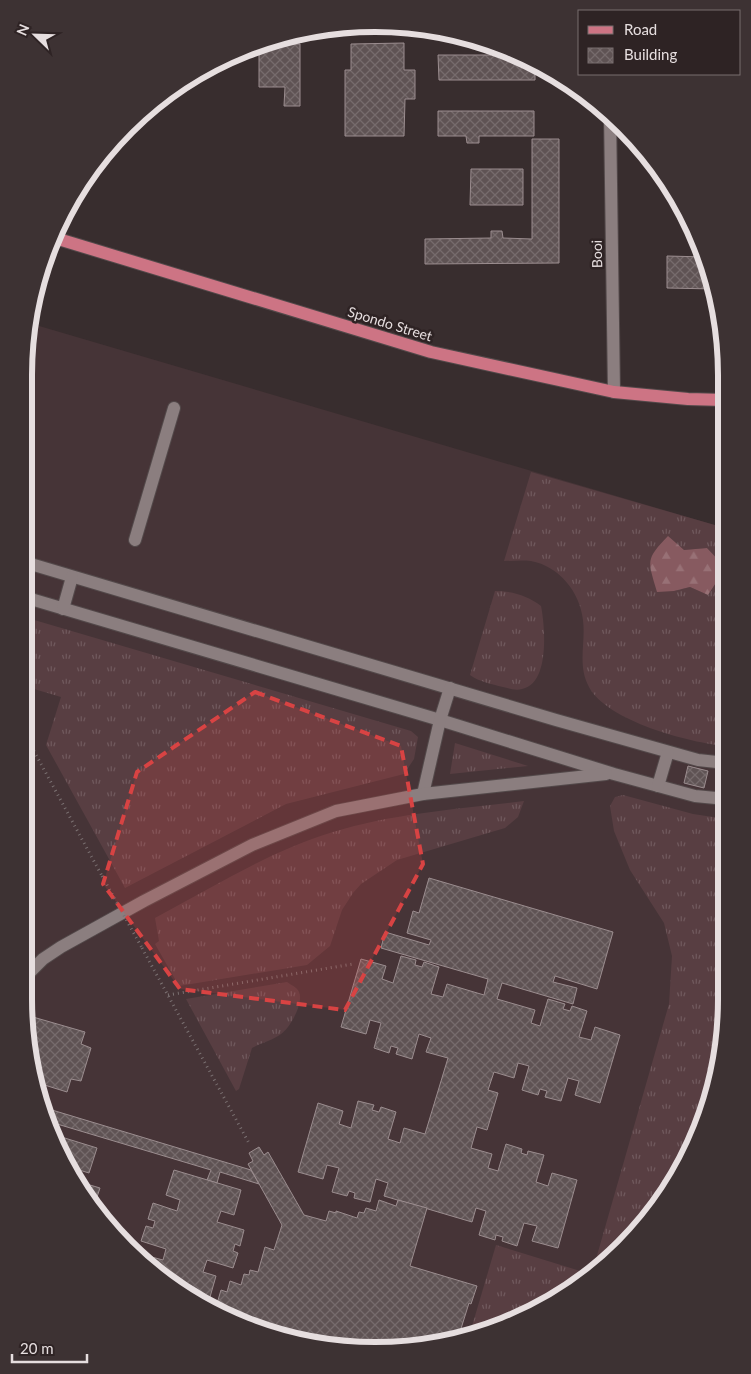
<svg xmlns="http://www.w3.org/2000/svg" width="751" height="1374" font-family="Lato,sans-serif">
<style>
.built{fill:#463437}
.grass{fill:url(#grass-tufts)}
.forest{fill:url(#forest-firs)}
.building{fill:url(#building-cross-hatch);stroke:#9b8d8f}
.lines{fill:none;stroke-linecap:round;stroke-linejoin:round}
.minor-casing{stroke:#53494a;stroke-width:14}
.major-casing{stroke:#53494a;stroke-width:14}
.path{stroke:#7b7172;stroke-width:3;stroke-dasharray:1 4;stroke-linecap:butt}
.minor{stroke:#8b7e7f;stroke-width:12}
.major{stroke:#cd7484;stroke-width:12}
.path-bridge{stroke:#7b7172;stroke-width:3;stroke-dasharray:1 4;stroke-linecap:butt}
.marked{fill:#d84343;fill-opacity:0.2;stroke:#d84343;stroke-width:4;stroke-dasharray:10 6;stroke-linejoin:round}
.labels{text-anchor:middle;stroke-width:5;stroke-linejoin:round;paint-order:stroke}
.street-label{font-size:14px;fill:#e6dedf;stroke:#2e2324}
.rim{fill:none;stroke:#e6dedf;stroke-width:6}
</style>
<defs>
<pattern id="grass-tufts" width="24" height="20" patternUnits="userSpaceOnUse" patternTransform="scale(1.25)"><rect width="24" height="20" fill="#583e42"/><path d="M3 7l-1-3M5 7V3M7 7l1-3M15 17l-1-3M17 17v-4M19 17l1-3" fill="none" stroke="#70595d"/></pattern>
<pattern id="forest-firs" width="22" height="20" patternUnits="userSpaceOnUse" patternTransform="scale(1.25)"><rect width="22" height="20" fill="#875a60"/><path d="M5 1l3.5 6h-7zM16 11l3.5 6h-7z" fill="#987176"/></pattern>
<pattern id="building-cross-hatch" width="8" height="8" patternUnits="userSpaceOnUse" patternTransform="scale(1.25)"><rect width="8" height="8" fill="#5f5354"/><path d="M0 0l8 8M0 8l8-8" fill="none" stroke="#766b6c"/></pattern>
</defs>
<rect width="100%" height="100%" fill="#382d2e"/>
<polygon class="built" points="29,323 725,528 727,1021 715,1090 680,1174 608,1263 510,1323 399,1349 285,1338 180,1291 97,1213 43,1112 24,998 24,353"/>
<g class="grass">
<path d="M531 472 725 528V568L707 548 684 550 674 591 690 587 708 595 725 569 726 746C690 743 607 721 589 687 577 665 586 643 583 620 580 592 559 566 531 561 522 560 512 561 504 561Z"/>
<path d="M495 591C512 591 528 596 541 606 545 626 550 684 522 689 515 691 508 688 503 687 491 684 480 682 470 675Z"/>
<polygon points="24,617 411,731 418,737 414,759 404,774 286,804 125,888 46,745 61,697 24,686"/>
<polygon points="455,743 528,766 450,774"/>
<polygon points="623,795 693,814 726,819 727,1021 715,1090 680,1174 608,1263 592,1273 669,1004 672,956 664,923 630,870 614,831 610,806 615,797"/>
<path d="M524 801 518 817 505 828 397 860 361 884 353 893 342 910 330 946 307 965 179 986 155 944 159 941 155 918C213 887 270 851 333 832 394 813 460 809 524 801Z"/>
<path d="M287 982C291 985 297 987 299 992 304 1003 290 1028 281 1034 273 1040 261 1043 252 1048L239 1089 236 1091 186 999Z"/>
<polygon points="496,1245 590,1274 510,1323 470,1333"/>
</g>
<path class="forest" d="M668 536 684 550 707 548 723 565 725 569 708 595 690 587 674 591 657 592C648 560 645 560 668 536Z"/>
<g class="building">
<polygon points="404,43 404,70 415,70 415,99 405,99 404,136 345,136 345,70 351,70 351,44"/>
<polygon points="264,44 300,44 300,106 284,106 285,87 259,87 259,45"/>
<polygon points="491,47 499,47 507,51 507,55 517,55 535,63 535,80 439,80 438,55 491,55"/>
<polygon points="438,111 534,111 534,136 479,136 479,143 467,143 466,136 438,136"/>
<polygon points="532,139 559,139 559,263 425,264 425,239 491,238 491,231 502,231 503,238 532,239"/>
<polygon points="471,169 523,169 523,205 470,205"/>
<polygon points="667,256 706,257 715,289 667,288"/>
<polygon points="688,766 708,771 704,788 684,783"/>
<polygon points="429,878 613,932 597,989 555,976 553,982 577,988 573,1004 502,983 497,999 535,1010 531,1023 540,1026 548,999 565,1004 563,1009 570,1011 572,1006 587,1011 579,1037 591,1040 595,1027 620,1035 600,1103 575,1095 579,1081 568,1078 561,1101 545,1097 547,1091 540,1089 538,1095 522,1090 529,1066 518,1063 514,1078 494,1072 488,1090 498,1093 487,1130 477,1127 471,1148 492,1154 488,1168 498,1171 506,1144 522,1149 521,1153 527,1155 528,1151 544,1155 536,1182 548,1186 552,1173 577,1180 558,1248 532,1241 537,1226 524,1223 517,1246 502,1241 503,1237 496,1235 495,1240 479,1235 486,1211 476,1208 472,1222 384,1196 388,1183 376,1179 370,1202 354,1198 355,1193 349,1191 347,1196 332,1192 339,1168 327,1165 323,1179 298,1172 318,1103 343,1111 339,1124 351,1128 358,1101 374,1105 372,1110 379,1112 381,1107 396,1112 388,1139 400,1143 404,1128 425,1134 448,1058 426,1052 431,1038 419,1034 412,1059 396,1054 398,1048 391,1046 389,1053 374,1048 381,1023 370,1020 366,1034 341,1027 361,959 386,966 382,979 393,983 401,956 416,960 415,965 422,967 424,962 439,967 431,994 443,997 447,984 484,995 488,979 381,948 385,932 429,945 431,940 407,933 413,911 419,913"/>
<polygon points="26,1015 85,1032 81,1044 91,1048 81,1081 71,1079 67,1092 38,1083"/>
<polygon points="42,1107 251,1170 259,1184 220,1172 217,1183 207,1180 211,1170 47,1121"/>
<polygon points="55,1135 97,1148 89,1173 76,1169 75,1172"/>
<polygon points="259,1147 264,1155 268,1152 304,1215 326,1221 329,1211 336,1213 336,1211 357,1218 359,1212 364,1213 366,1208 376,1211 379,1200 396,1206 398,1200 427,1208 410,1266 477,1286 471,1304 469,1303 459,1335 399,1349 285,1338 216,1307 221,1290 227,1292 230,1281 241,1285 244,1274 249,1275 250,1270 258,1272 265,1247 274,1250 282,1225 248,1164 253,1161 249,1153"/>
<polygon points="174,1170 241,1190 234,1215 221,1211 217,1222 244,1230 240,1246 235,1244 233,1251 238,1253 233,1268 207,1260 203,1272 216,1276 208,1304 180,1291 147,1260 148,1256 163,1260 166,1249 141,1241 146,1226 153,1228 155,1221 148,1219 153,1203 177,1211 180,1200 166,1195"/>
<polygon points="80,1182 100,1188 95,1203 91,1202"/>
</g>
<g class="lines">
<defs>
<g id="minor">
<polyline points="610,114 614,392"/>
<polyline points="135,540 174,408"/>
<polyline points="24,562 556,720 698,760 726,763"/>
<polyline points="24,597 440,720 614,774 695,796 726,799"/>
<polyline points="63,609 72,577"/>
<polyline points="658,786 668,752"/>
<polyline points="423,794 440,720 450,688"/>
<polyline points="24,978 43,959 61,947 144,901 252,845 336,811 423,794 606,774"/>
</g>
<polyline id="major" points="55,238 431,352 614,392 688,399 724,400"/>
</defs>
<use href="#minor" class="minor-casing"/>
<use href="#major" class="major-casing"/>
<g class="path">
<polyline points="29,742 102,876"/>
<polyline points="24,759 29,742 24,734"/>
<polyline points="142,948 250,1145"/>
<polyline points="168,995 353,964"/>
</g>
<use href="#minor" class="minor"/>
<use href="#major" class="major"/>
<polyline class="path-bridge" points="102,876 142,948"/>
</g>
<path class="marked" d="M255 692 401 746 423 864 345 1010 180 989 103 884 137 772Z"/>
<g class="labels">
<g class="street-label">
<text transform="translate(597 254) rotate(-91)" y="5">Booi</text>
<text transform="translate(390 324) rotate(17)" y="5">Spondo Street</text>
</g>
</g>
<path d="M0 0H751V1374H0ZM375 32H375A343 343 0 0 1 718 375V999A343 343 0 0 1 375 1342H375A343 343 0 0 1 32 999V375A343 343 0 0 1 375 32Z" fill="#3d3233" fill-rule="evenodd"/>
<path class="rim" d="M375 32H375A343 343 0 0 1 718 375V999A343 343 0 0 1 375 1342H375A343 343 0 0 1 32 999V375A343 343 0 0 1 375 32Z"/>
<rect x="578" y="10" width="162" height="65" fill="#2e2324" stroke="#786e6f"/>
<rect x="588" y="26" width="25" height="8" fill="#cd7484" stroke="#786e6f"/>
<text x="624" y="35" font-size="15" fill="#e6dedf">Road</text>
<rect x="588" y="48" width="25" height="15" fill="url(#building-cross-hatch)" stroke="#786e6f"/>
<text x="624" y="60" font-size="15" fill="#e6dedf">Building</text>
<g transform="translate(35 35) rotate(293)" stroke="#2e2324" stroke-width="4" paint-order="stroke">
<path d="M0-4L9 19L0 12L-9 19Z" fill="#e6dedf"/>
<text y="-8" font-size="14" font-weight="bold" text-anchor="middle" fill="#e6dedf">N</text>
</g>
<path d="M12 1354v8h75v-8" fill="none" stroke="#e6dedf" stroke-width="2.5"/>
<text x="20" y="1354" font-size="15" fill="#e6dedf" stroke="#2e2324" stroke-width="4" paint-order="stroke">20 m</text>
</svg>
